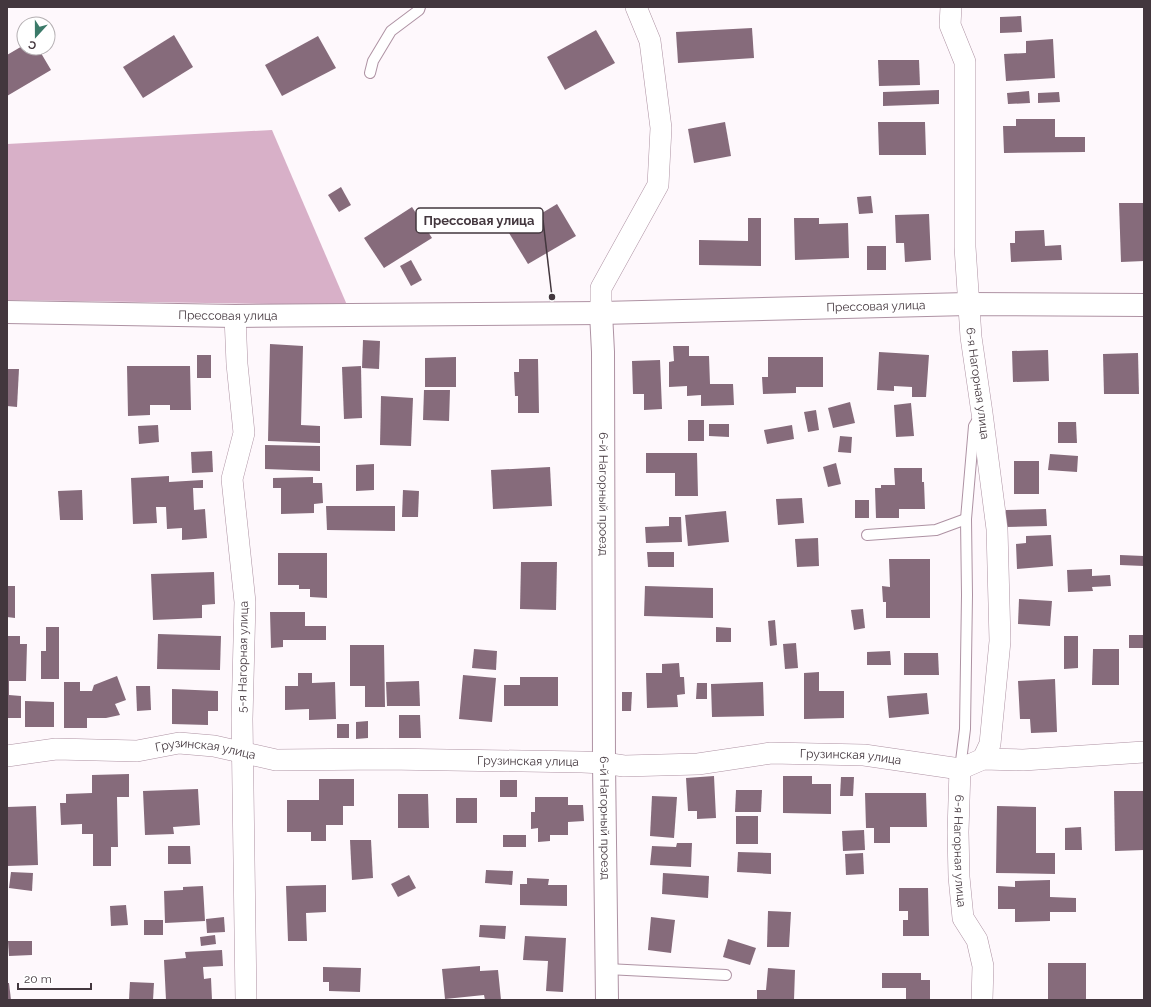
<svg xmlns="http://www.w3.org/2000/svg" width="1151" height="1007" font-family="Raleway,sans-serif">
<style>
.forest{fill:#d8b0c8}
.building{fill:#866b7b}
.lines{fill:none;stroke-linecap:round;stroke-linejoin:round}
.service-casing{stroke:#ae92a3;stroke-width:12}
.minor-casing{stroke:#ae92a3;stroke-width:22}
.tertiary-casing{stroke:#ae92a3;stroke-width:24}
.service{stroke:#fff;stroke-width:10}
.minor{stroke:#fff;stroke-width:21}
.tertiary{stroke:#fff;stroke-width:22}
.labels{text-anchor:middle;stroke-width:4;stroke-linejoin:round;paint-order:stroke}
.street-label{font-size:12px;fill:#43373e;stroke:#fff}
.leader{fill:none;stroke:#43373e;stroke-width:1.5}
.callout-dot{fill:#43373e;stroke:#fff;stroke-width:1.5}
.callout{fill:#fff;stroke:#43373e;stroke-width:1.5}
.callout-label{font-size:13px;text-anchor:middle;font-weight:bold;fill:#43373e}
</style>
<rect width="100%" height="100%" fill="#fef8fc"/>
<polygon class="forest" points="272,130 347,305 7,300 7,144"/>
<g class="building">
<polygon points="1021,16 1022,32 1000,33 1000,17"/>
<polygon points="752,28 754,58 678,63 676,32"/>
<polygon points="596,30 615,63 565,90 547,57"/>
<polygon points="174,35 193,67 143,98 123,67"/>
<polygon points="318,36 336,68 282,96 265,65"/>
<polygon points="1053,39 1055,78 1006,81 1004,54 1026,53 1026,41"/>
<polygon points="24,45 24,48 38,48 51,70 7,96 7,55"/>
<polygon points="878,60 919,60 920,85 879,86"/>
<polygon points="939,90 939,104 883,106 883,92"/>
<polygon points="1029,91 1030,103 1008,104 1007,93"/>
<polygon points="1059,92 1060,102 1038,103 1038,93"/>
<polygon points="1016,119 1055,119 1055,137 1085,137 1085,152 1004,153 1003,126 1016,126"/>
<polygon points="725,122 731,156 694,163 688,129"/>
<polygon points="878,122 925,122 926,155 879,155"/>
<polygon points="341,187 351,205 339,212 328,195"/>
<polygon points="871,196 873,213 859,214 857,197"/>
<polygon points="1119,203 1144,203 1144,261 1121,262"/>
<polygon points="557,204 576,236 528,264 509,233"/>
<polygon points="412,207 432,238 384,268 364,238"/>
<polygon points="929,214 931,260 905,262 904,243 896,243 895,215"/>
<polygon points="748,218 761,218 761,266 699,265 699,240 748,241"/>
<polygon points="794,218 819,218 819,224 848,223 849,258 795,260"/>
<polygon points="1044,230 1045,246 1061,245 1062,260 1011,262 1010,243 1015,243 1015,231"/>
<rect x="867" y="246" width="19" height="24"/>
<polygon points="411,260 422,280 411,286 400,266"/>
<polygon points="363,340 380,341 379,369 362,368"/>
<polygon points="270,344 303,346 301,425 320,426 320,443 268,441"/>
<polygon points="673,346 689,346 689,356 709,356 710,384 733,384 734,405 701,406 701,395 687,396 687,386 669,387 669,362 674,361"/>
<polygon points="1048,350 1049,381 1013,382 1012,351"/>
<polygon points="879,352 929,355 926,397 912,397 912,387 894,386 894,391 877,390"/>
<polygon points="1138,353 1139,394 1104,394 1103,354"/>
<rect x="197" y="355" width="14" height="23"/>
<polygon points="456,357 456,387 425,387 425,358"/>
<polygon points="768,357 823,357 823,387 796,387 796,393 763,394 762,377 768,377"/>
<polygon points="519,359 538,359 539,413 518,413 518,396 515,396 514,372 519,372"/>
<polygon points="660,360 662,409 644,410 644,394 633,394 632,361"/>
<polygon points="127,366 190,366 191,410 170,410 170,405 150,405 150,415 128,416"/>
<polygon points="361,366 362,418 344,419 342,367"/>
<polygon points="7,369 19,369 17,407 7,406"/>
<polygon points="424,390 450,390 449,421 423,420"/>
<polygon points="381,396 413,398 411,446 380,445"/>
<polygon points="850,402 855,423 833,428 828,408"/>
<polygon points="911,403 914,436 896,437 894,405"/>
<polygon points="816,410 819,430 808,432 804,412"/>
<rect x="688" y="420" width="16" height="21"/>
<polygon points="1058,422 1076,422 1077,443 1058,443"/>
<polygon points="709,424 729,424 729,437 709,436"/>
<polygon points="158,425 159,442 139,444 138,426"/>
<polygon points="792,425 794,439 767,444 764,430"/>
<polygon points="840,436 852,437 851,453 838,452"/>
<polygon points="265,445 320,446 320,471 265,469"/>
<polygon points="212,451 213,472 192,473 191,452"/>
<polygon points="646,453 697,453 698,496 675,496 675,473 646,473"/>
<polygon points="1050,454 1078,456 1077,472 1048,470"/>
<rect x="1014" y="461" width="25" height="33"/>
<polygon points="836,463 841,484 828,487 823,467"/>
<polygon points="374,464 374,490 356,491 356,465"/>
<polygon points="550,467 552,506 493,509 491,470"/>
<polygon points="894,468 922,468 922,482 924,482 925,509 899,509 899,518 876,518 875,488 881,488 881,485 895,485"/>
<polygon points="169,476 169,482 203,480 203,488 193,488 194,510 205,509 207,538 182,540 182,528 167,529 166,507 156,507 157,523 133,524 131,478"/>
<polygon points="313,477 313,483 322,483 323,503 314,504 314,513 281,514 281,488 273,488 273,478"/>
<polygon points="82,490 83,520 60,520 58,491"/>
<polygon points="403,490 419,491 418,517 402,517"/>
<polygon points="802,498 804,523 778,525 776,499"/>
<rect x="855" y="500" width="14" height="18"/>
<polygon points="326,506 395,506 395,531 327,530"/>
<polygon points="1046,509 1047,526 1006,527 1006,510"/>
<polygon points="726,511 729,542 688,546 685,515"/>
<polygon points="669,517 681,517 682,542 646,543 645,527 669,526"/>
<polygon points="1051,535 1053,566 1017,569 1016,544 1026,543 1026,536"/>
<polygon points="818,538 819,566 797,567 795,539"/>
<polygon points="647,552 674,552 674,567 648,567"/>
<polygon points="278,553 327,553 327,598 310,597 310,589 299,589 299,585 278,585"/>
<polygon points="1120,555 1144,556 1144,566 1120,565"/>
<polygon points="889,559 930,559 930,618 886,618 886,602 883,602 882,586 890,587"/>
<polygon points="521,562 557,562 556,610 520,609"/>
<polygon points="1092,569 1092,576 1110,575 1111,586 1092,587 1093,591 1068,592 1067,570"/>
<polygon points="214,572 215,604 202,605 202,618 153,620 151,574"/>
<polygon points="7,586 15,586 15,618 7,617"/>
<polygon points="645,586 713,588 713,618 644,616"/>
<polygon points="1019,599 1052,601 1050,626 1018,624"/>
<polygon points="863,609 865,628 854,630 851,610"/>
<polygon points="270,612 305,612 305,626 326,626 326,640 283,640 283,647 271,648"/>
<polygon points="775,620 777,645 770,646 768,621"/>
<polygon points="46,627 59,627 59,679 41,679 41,651 46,651"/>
<polygon points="716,627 731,628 731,642 716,642"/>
<polygon points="158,634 221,636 220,670 157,669"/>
<rect x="1129" y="635" width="15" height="13"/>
<polygon points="7,636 20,636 20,644 27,644 26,681 9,681 9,695 21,696 21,718 7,718"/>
<polygon points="1064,636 1078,636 1078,668 1064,669"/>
<polygon points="796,643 798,668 785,669 783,644"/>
<polygon points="350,645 384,645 385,707 365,707 365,686 350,686"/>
<polygon points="474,649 497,651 496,670 472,668"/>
<polygon points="1093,649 1119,649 1119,685 1092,685"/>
<polygon points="890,651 891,665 867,665 867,652"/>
<polygon points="904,653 938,653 939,675 904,675"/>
<polygon points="679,663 680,677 684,677 685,694 677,695 678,707 647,708 646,673 662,673 662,664"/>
<polygon points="819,672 819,691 844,691 844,718 804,719 804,673"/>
<polygon points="298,673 312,673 312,683 335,682 336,719 309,720 309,709 285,710 285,686 298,686"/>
<polygon points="463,675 496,678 492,722 459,719"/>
<polygon points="117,676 126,700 115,704 120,715 106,718 87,718 87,728 64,728 64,682 80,682 80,691 92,691 94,685"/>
<polygon points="520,677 558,677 558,706 504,706 504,685 520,685"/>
<polygon points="1055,679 1057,732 1031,733 1030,719 1020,719 1018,681"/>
<polygon points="419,681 420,706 387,706 386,682"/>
<polygon points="763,682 764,716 712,717 711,684"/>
<polygon points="697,683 707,683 707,699 696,699"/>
<polygon points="136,686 150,686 151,710 137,711"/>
<polygon points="172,689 218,691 218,711 208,711 208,725 172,724"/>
<polygon points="622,692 632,692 631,711 622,711"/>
<polygon points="927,693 929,714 889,718 887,696"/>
<polygon points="25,701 54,702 54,727 25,727"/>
<polygon points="399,715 420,715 421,738 399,738"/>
<polygon points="368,721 368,738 356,739 356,722"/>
<rect x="337" y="724" width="12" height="14"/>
<polygon points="129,774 129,797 117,797 118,847 111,847 111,866 93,866 93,834 82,834 82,824 61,825 60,803 66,803 66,794 92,793 92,775"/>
<polygon points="714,776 716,818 697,819 697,811 688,811 686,778"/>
<polygon points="783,776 812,776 812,784 831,784 831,814 783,813"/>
<polygon points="841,777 854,777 853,796 840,796"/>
<polygon points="319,779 354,779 354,806 343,806 343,825 326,825 326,841 311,841 311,832 287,832 287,800 319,800"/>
<rect x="500" y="780" width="17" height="17"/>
<polygon points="198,789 200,825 173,827 174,834 145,835 143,791"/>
<polygon points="736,790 762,790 761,812 735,812"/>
<polygon points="1114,791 1144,791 1144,850 1115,851"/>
<polygon points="865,793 926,793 927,827 890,827 890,843 874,843 874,828 866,828"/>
<polygon points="398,794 428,794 429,828 398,828"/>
<polygon points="652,796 677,797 674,838 650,836"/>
<polygon points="535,797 568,797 568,805 583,805 584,821 568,822 568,835 550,835 550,841 538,842 538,828 531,829 531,812 535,812"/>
<rect x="456" y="798" width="21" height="25"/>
<polygon points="36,806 38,865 7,866 7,807"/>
<polygon points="997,806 1036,807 1036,853 1055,853 1055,874 996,873"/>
<rect x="736" y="816" width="22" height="28"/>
<polygon points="1081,827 1082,850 1065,850 1065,828"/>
<polygon points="864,830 865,850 843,851 842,831"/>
<rect x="503" y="835" width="23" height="12"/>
<polygon points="350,840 371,840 373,878 352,880"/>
<polygon points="677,843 692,843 691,867 650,865 652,846 676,847"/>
<polygon points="168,846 190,846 191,864 168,864"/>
<polygon points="738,852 771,853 771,874 737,872"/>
<polygon points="863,853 864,874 846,875 845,854"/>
<polygon points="486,870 513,871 512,885 485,883"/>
<polygon points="11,872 33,873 32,891 9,888"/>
<polygon points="663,873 709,876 708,898 662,894"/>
<polygon points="409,875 416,888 398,897 391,884"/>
<polygon points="527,878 549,879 548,885 567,885 567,906 520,905 520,884 527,884"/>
<polygon points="1050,880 1050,897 1076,898 1076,912 1050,912 1050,921 1015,922 1015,909 998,909 998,886 1015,887 1015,881"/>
<polygon points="326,885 326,912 306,913 307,941 288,941 286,886"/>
<polygon points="203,886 205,921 165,923 164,891 183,890 183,887"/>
<polygon points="899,888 928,888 929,936 903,936 903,920 908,920 908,911 899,911"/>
<polygon points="126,905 128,925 111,926 110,906"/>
<polygon points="768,911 791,912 789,947 767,947"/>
<polygon points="224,917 225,932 207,933 206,919"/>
<polygon points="651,917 675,920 671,953 648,950"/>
<rect x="144" y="920" width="19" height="15"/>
<polygon points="480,925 506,926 505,939 479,937"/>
<polygon points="215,935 216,944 201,946 200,937"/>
<polygon points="525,936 566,938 563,992 546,991 548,961 523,960"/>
<polygon points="728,939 756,948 750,965 723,957"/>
<polygon points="8,941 32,941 32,955 9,956"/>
<polygon points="222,950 223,966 203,967 204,979 211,978 212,1000 166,1000 164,960 186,958 185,952"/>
<rect x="1048" y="963" width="38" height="37"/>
<polygon points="480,966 480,971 498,970 501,1000 485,1000 484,995 445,999 442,969"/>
<polygon points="323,967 361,968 360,992 329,991 329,982 323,982"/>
<polygon points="768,968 795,970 794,1000 757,1000 757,990 766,990"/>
<polygon points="882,973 921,973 921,980 930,980 930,1000 906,1000 906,988 882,988"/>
<polygon points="130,982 154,983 153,1000 129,1000"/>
<polygon points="7,983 9,983 11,1000 7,1000"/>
</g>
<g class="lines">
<defs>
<g id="service">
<polyline points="370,73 373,61 391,31 419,10 420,7"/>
<polyline points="867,535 936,530 966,519"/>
<polyline points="960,769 965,729 967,595 966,519 974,426 980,416"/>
<polyline points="607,969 726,975"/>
</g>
<g id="minor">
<path id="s1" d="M951 7 950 25 965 62V247L971 337 982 413 997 529 1000 641 990 744 983 759"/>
<polyline points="601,313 601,288 658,185 661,128 650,41 636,7"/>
<polyline points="235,316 237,364 244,433 232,479 245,602 242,719 246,1000"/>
<path id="s2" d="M7 756 56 749 137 751 179 743 214 746 276 760 386 759 582 762 604 763 624 766 698 764 771 753 864 755 960 769 983 759 1023 760 1144 752"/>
<path id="s3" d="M960 769 958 832 959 877 963 918 977 940 983 966 982 1000"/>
</g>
<g id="tertiary">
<path id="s4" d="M7 312 235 316 601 313 968 304 1144 305"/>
<path id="s5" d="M601 313 603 352 604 763 607 1000"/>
</g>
</defs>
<use href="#service" class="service-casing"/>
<use href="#minor" class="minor-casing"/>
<use href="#tertiary" class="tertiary-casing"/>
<use href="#service" class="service"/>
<use href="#minor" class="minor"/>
<use href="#tertiary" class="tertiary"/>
</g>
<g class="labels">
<g class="street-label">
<text dy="4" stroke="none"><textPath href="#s4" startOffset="869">Прессовая улица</textPath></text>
<text dy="4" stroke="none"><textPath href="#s4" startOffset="221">Прессовая улица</textPath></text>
<text dy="4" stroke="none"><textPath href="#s1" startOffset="380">6-я Нагорная улица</textPath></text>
<text dy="4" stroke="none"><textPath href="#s5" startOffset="181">6-й Нагорный проезд</textPath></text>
<text transform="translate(243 657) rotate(-89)" y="4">5-я Нагорная улица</text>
<text dy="4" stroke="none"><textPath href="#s2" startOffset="200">Грузинская улица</textPath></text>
<text dy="4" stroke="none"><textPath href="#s2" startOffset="848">Грузинская улица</textPath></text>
<text dy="4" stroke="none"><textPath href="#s2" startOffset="524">Грузинская улица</textPath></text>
<text dy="4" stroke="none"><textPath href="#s5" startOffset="505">6-й Нагорный проезд</textPath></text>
<text dy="4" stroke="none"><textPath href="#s3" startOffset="82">6-я Нагорная улица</textPath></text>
</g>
</g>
<path class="leader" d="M552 297L543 220"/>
<circle class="callout-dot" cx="552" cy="297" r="4"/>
<rect class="callout" x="416" y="208" width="127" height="25" rx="4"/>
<g class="callout-label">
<text x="479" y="225">Прессовая улица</text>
</g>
<rect width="1151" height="1007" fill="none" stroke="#43373e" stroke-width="16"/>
<g transform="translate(36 36) rotate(201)"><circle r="19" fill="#ffffff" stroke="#b4afb2"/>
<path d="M0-3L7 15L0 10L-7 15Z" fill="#3b7a69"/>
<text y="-6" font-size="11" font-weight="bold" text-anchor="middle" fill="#43373e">С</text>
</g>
<path d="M18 983v6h73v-6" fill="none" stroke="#43373e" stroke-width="2"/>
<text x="24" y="983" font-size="12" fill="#43373e" stroke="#ffffff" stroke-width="3" paint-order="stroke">20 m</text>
</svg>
